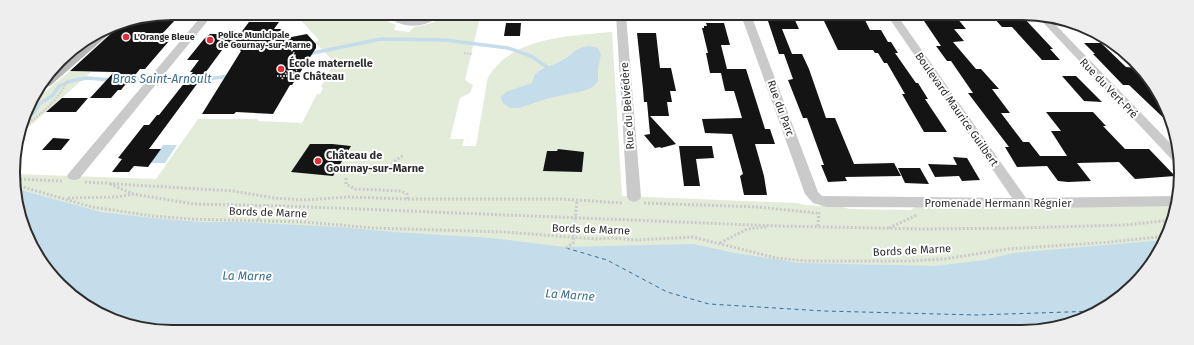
<svg xmlns="http://www.w3.org/2000/svg" width="1194" height="345" font-family="'Fira Sans',sans-serif">
<style>
.green{fill:#e3ebd9}
.water{fill:#c5dceb}
.lines{fill:none;stroke-linecap:round;stroke-linejoin:round}
.stream{stroke:#c5dceb;stroke-width:3.5}
.ferry{stroke:#3a6e8f;stroke-width:1;stroke-dasharray:4 3.5;stroke-linecap:butt}
.building{fill:#141414}
.path-far1{stroke:#cacaca;stroke-width:2;stroke-dasharray:1.5 1.5;stroke-linecap:butt}
.path{stroke:#cacaca;stroke-width:3;stroke-dasharray:2 2;stroke-linecap:butt}
.lane{fill:#cacaca;fill-rule:evenodd}
.street{fill:#cacaca;fill-rule:evenodd}
.secondary{fill:#b7b7b7;fill-rule:evenodd}
.poi-dot{fill:#e82a39;stroke:#fff;stroke-width:1.5}
.labels{text-anchor:middle;stroke-width:4;stroke-linejoin:round;paint-order:stroke}
.far-poi-label{font-size:9px;font-weight:bold;fill:#2d2d2d;stroke:#fff;text-anchor:start}
.poi-label{font-size:11px;font-weight:bold;fill:#2d2d2d;stroke:#fff;text-anchor:start}
.street-label{font-size:11px;fill:#2d2d2d;stroke:#fff}
.water-label{font-size:12px;font-style:italic;fill:#3a6e8f;stroke:#fff}
.rim{fill:none;stroke:#2d2d2d;stroke-width:2}
</style>
<rect width="100%" height="100%" fill="#fff"/>
<g class="green">
<path d="M383 15 387 21 396 25 394 30 409 32 414 27 432 23 445 15 485 16 484 21H479L465 80 473 85 470 93 460 98 450 139H464L462 146H476C479 129 482 111 485 94 486 89 486 81 489 76 514 36 571 36 612 32L622 196 798 203C814 209 833 202 849 209L911 210 915 207H1117L1178 204 1160 252 909 277 84 227 19 204 15 174 156 179 198 119H258V121L302 123 317 94H320L323 88 321 87 332 66 333 61 315 42 319 40 297 16Z"/>
<polygon points="70,71 91,72 21,134 29,105"/>
</g>
<g class="water">
<path d="M589 46 598 48 601 55 598 68V81L593 87 583 91 549 98 519 108H510L502 102 501 97 506 92 532 83 535 74 538 72C545 67 554 65 561 61 573 55 574 48 589 46Z"/>
<polygon points="163,145 177,145 165,163 151,163"/>
<path d="M17 189 101 212 152 218 200 222H240L339 227 393 232 491 238 564 247 693 244 735 253 800 263 935 266 985 260 1013 253 1164 240C1153 269 1120 300 1093 315 1079 322 1057 326 1042 331L142 329 93 311 46 270 21 224Z"/>
</g>
<g class="lines">
<g class="stream">
<polyline points="308,54 381,39 445,40 508,48 531,56 547,67"/>
<polyline points="126,80 192,81 230,76"/>
<polyline points="24,121 34,113 39,104 53,95 59,86 71,81 87,78 112,80"/>
</g>
<polyline class="ferry" points="566,248 607,260 667,292 709,304 824,311 976,315 1098,311"/>
</g>
<g class="building">
<polygon points="992,16 1022,16 1053,49 1050,49 1060,60 1042,60 1012,27 1002,27"/>
<polygon points="767,18 794,18 799,29 782,29 792,54 802,54 809,69 826,118 835,118 854,164 894,163 901,176 845,177 847,181 828,182 821,165 824,165 807,118 803,118 788,80 793,79 784,54 779,54"/>
<polygon points="846,18 864,18 870,30 881,30 888,42 891,42 898,53 895,53 916,83 918,83 928,99 925,99 947,132 924,132 902,94 905,94 887,63 884,63 878,53 875,53 873,50 838,50 824,21 848,21"/>
<polygon points="922,18 957,18 966,29 954,29 964,41 953,42 976,69 981,69 999,89 992,89 1010,113 1001,113 1023,142 1029,142 1040,156 1067,156 1051,131 1061,131 1046,112 1093,112 1106,126 1103,126 1125,149 1149,149 1175,176 1135,179 1119,162 1077,163 1091,181 1068,182 1058,181 1047,166 1017,167 1005,147 1009,147 968,93 973,93 951,61 947,61 936,46 941,46"/>
<polygon points="150,19 176,19 162,34 175,34 145,69 140,69 127,85 125,85 121,90 118,90 111,98 90,98 114,72 70,71 117,28 138,24"/>
<polygon points="249,22 279,22 274,29 284,29 276,40 307,34 316,44 316,48 292,85 290,85 273,114 236,112 234,114 202,114 241,51 228,42 149,149 161,149 148,167 134,166 129,172 112,172 122,159 118,158 144,125 149,125 157,115 159,115 193,72 190,72 199,60 187,60 204,39 210,34 240,34"/>
<polygon points="506,23 521,23 520,36 504,36"/>
<polygon points="706,23 724,23 730,45 721,45 727,69 746,69 765,129 770,129 775,144 755,144 764,176 767,195 744,195 740,176 743,174 732,134 705,133 702,119 742,118 734,91 725,91 721,73 710,73 706,53 708,53 702,28 704,28 704,26 707,26"/>
<polygon points="637,33 656,33 660,68 671,68 676,91 670,91 672,102 667,102 669,116 650,116 676,144 661,148 660,147 655,148 644,135 650,134 647,102 644,102 643,89"/>
<polygon points="1084,43 1101,43 1126,67 1138,68 1154,84 1171,125 1129,85 1123,85 1096,57 1093,54 1095,54"/>
<polygon points="1062,76 1076,76 1102,102 1084,101"/>
<polygon points="62,98 88,98 76,112 46,112"/>
<polygon points="53,138 70,139 61,150 42,150"/>
<polygon points="310,144 332,144 351,146 333,176 291,172"/>
<polygon points="679,146 712,146 714,158 696,159 700,186 684,186"/>
<polygon points="558,149 584,152 582,172 543,171 547,151 557,151"/>
<polygon points="953,157 967,158 980,180 962,181 959,176 935,177 928,164 957,165"/>
<polygon points="898,168 920,168 929,184 905,183"/>
</g>
<g class="lines">
<g class="path-far1">
<polyline points="464,53 472,54"/>
<polyline points="277,76 290,76 297,70"/>
<polyline points="282,79 292,64 291,61 295,55 291,49"/>
<path d="M22 128C39 115 59 101 67 80"/>
</g>
<g class="path">
<polyline points="386,170 396,160 404,155"/>
<polyline points="346,178 346,184 355,189 401,191 407,194 408,199"/>
<polyline points="16,179 62,181"/>
<polyline points="85,182 233,191 274,198 304,200 348,197 408,199 561,199 623,203"/>
<polyline points="110,184 133,194 194,204 285,206 778,226 924,229 1019,228 1125,225 1172,220"/>
<polyline points="16,185 92,207 153,216 190,219 305,222 373,228 504,232 596,239 612,238 637,240 693,237 776,258 807,261 909,261 944,259 1008,249 1111,242 1166,236"/>
<polyline points="68,198 116,197 133,194"/>
<polyline points="644,203 757,207 817,213"/>
<polyline points="258,220 267,205"/>
<polyline points="818,226 819,211"/>
<polyline points="889,228 917,215"/>
<polyline points="720,243 747,229 767,227"/>
<polyline points="566,248 573,243 577,200"/>
</g>
<polygon class="lane" points="140,19 140,21 138,22 120,25 118,24"/>
<g class="street">
<polygon points="204,13 214,13 79,179 74,180 69,179 67,176 69,173"/>
<path d="M387 14H397C406 26 419 16 431 14 434 13 438 14 441 14 428 29 398 30 387 14Z"/>
<polygon points="616,15 626,15 641,197 639,200 634,202 629,200 627,197"/>
<polygon points="741,15 751,15 818,192 822,196 1012,198 887,15 897,15 1026,198 1178,196 1177,206 1046,208 827,207 813,203 805,194"/>
<polygon points="1037,16 1047,16 1178,151 1178,163 1174,162"/>
</g>
<polygon class="secondary" points="116,24 117,26 115,29 50,86 41,87 62,59 77,47 112,25"/>
</g>
<g class="poi-dot">
<circle cx="126" cy="37" r="4"/>
<circle cx="210" cy="40" r="4"/>
<circle cx="281" cy="69" r="4"/>
<circle cx="318" cy="161" r="4"/>
</g>
<g class="labels">
<g class="far-poi-label">
<text x="218" y="38">Police Municipale<tspan x="218" dy="10">de Gournay-sur-Marne</tspan></text>
<text x="134" y="40">L'Orange Bleue</text>
</g>
<g class="poi-label">
<text x="289" y="67">École maternelle<tspan x="289" dy="13">Le Château</tspan></text>
<text x="326" y="159">Château de<tspan x="326" dy="13">Gournay-sur-Marne</tspan></text>
</g>
<g class="street-label">
<text transform="translate(1109 88) rotate(46)" y="4">Rue du Vert-Pré</text>
<text transform="translate(627 106) rotate(-94)" y="4">Rue du Belvédère</text>
<text transform="translate(781 108) rotate(70)" y="4">Rue du Parc</text>
<text transform="translate(957 109) rotate(55)" y="4">Boulevard Maurice Guilbert</text>
<text x="998" y="207">Promenade Hermann Régnier</text>
<text transform="translate(268 212) rotate(2)" y="4">Bords de Marne</text>
<text transform="translate(591 229) rotate(2)" y="4">Bords de Marne</text>
<text transform="translate(912 250) rotate(-3)" y="4">Bords de Marne</text>
</g>
<g class="water-label">
<text x="162" y="83">Bras Saint-Arnoult</text>
<text transform="translate(247 276) rotate(1)" y="4">La Marne</text>
<text transform="translate(570 295) rotate(4)" y="4">La Marne</text>
</g>
</g>
<path d="M0 0H1194V345H0ZM172 20H1022A152 152 0 0 1 1174 172V173A152 152 0 0 1 1022 325H172A152 152 0 0 1 20 173V172A152 152 0 0 1 172 20Z" fill="#eee" fill-rule="evenodd"/>
<path class="rim" d="M172 20H1022A152 152 0 0 1 1174 172V173A152 152 0 0 1 1022 325H172A152 152 0 0 1 20 173V172A152 152 0 0 1 172 20Z"/>
</svg>
